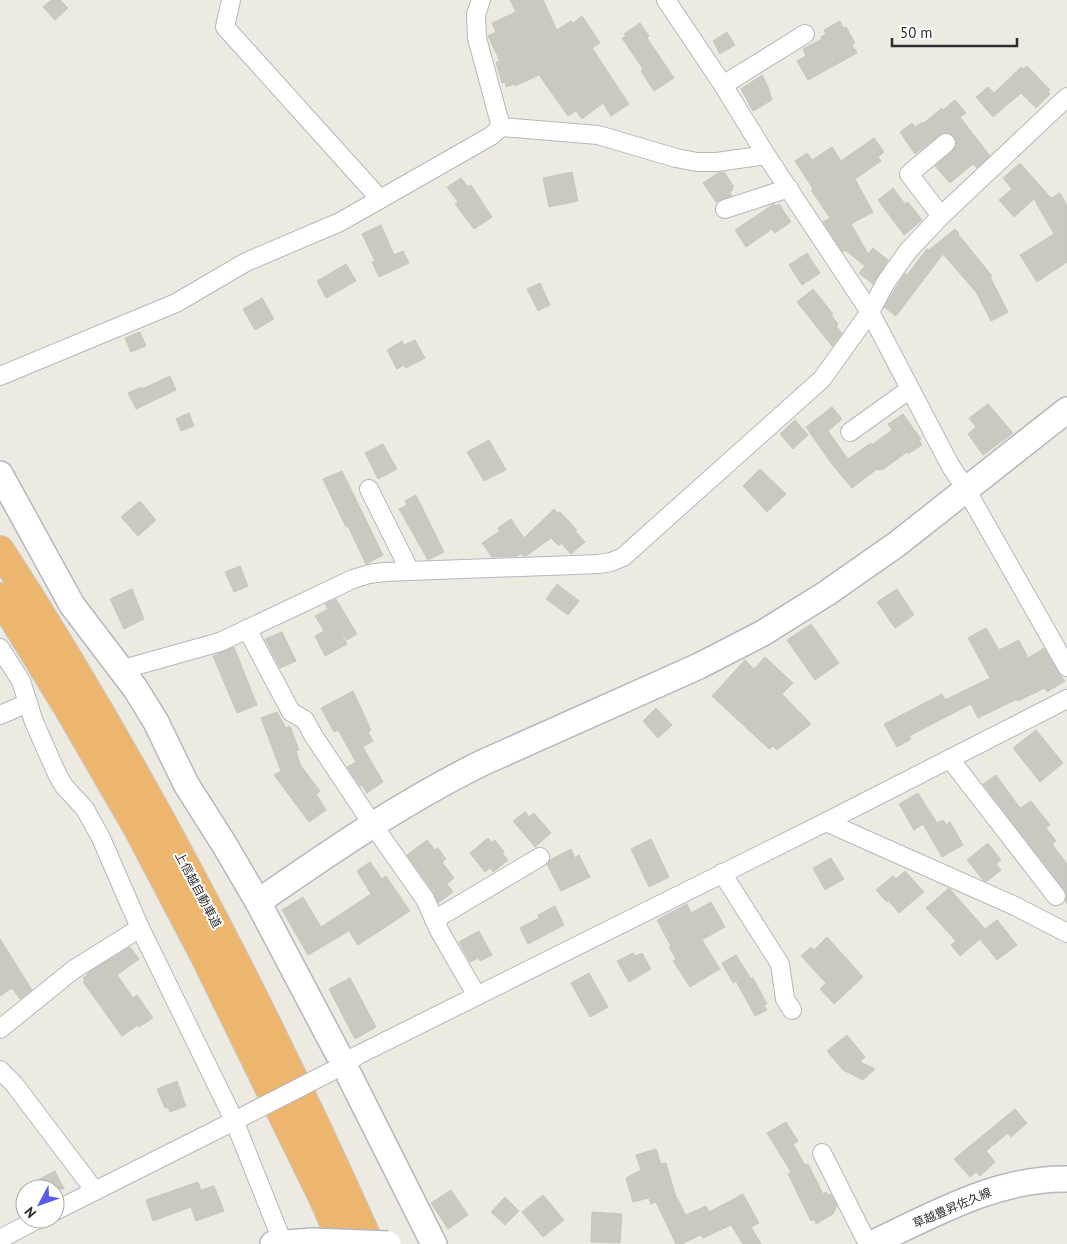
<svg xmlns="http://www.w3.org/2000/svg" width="1067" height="1244" font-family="'PT Sans','Noto Sans JP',sans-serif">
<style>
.building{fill:#cac8c0;stroke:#c9c6bb}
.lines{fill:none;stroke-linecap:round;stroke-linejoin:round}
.street-casing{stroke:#b5b6c0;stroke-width:20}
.secondary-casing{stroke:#b5b6c0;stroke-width:28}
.highway-casing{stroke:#c9c9c9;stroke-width:30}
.street{stroke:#fff;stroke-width:18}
.secondary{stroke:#fff;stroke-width:25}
.highway{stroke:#ecb66e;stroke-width:28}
.street-bridge-casing{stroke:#b5b6c0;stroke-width:20;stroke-linecap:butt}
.secondary-bridge-casing{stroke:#b5b6c0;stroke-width:28;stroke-linecap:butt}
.street-bridge{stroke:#fff;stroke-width:18}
.secondary-bridge{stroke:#fff;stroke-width:25}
.labels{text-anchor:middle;stroke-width:4;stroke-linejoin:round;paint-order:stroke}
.street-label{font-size:12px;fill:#2e2e2e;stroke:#fff}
</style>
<rect width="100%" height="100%" fill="#edeae2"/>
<g class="building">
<polygon points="51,0 60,0 68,8 55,20 43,7"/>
<polygon points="510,0 543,0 557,30 571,21 573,23 582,16 600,43 592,48 629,104 611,116 603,103 582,119 576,111 568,116 539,75 515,86 515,84 506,87 505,82 502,83 496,62 500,61 488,36 496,32 492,23 516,12"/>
<polygon points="840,21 843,28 846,27 855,43 852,45 857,53 808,80 797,61 806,56 803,49 822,39 821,37 826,34 824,30"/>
<polygon points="640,23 649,36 647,38 674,78 654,91 641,71 643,69 622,38 626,36 624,34"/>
<polygon points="727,32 735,45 720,54 713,41"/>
<polygon points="1027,66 1050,90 1048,92 1050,94 1036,108 1021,93 993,117 976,97 988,87 994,93 1021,67 1023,69"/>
<polygon points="762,75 768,87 772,100 753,111 741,89"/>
<polygon points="955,100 966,113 960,117 990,156 977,168 973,164 950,183 935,166 956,147 956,142 954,136 949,133 940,135 915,154 900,132 912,123 915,127 923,122 924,123 942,108 943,110"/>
<polygon points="874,138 884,152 878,157 881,161 855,179 873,212 851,224 868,254 873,248 888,260 873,284 859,273 865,266 845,250 843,252 823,222 830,218 811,190 813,189 795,161 807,153 812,160 832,147 841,161"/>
<polygon points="1020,163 1051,198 1060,193 1067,206 1067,262 1037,282 1020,255 1054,234 1034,199 1014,217 999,200 1012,189 1003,178"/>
<polygon points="572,172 578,201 549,207 543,178"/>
<polygon points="724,172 734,187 732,188 733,190 730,192 732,196 716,202 703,183 718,173"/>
<polygon points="461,178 468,187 471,185 492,217 474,229 455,204 458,202 447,187"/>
<polygon points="893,188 905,204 908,202 922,220 904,235 878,200"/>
<polygon points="774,204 776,206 779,204 791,222 775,233 772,229 746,247 735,230"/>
<polygon points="381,225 394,255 403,251 409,263 379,277 372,262 375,261 362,234"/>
<polygon points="955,229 959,233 958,234 992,276 990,277 1008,312 991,321 976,292 943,254 896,316 884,307 905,273 907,275 927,249 929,250"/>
<polygon points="807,253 820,273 802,285 789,265"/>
<polygon points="346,264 356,281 326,298 317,281"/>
<polygon points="540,283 550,305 538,311 527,289"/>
<polygon points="813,289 833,314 831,315 838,324 836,326 842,333 832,346 797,302"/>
<polygon points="262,298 274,319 255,330 243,309"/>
<polygon points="140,332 146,346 131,352 125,338"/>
<polygon points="415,340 425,358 406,368 404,365 397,369 387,350 402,341 404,345"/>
<polygon points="170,376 176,390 136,409 128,393 142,387 142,389"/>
<polygon points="988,404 1013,433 983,455 968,434 976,427 969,418"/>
<polygon points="832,407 842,419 828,431 848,459 871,443 872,445 892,430 888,424 903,414 921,439 919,440 922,445 908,454 907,452 882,470 881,469 879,470 877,469 852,488 831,463 806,427"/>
<polygon points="189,413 194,426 181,431 176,419"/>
<polygon points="795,420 808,435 793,449 780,434"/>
<polygon points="489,440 506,470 484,481 467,452"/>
<polygon points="383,444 397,469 378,479 365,453"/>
<polygon points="760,469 786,494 767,512 743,486"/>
<polygon points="342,471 383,555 366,564 348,526 346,527 323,479"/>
<polygon points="416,495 444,552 428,560 399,509 407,505 405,501"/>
<polygon points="140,501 156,520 138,536 121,517"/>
<polygon points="554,509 558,513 560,512 577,530 575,531 585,542 571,554 561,543 559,546 551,538 526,556 523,556 521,554 517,556 492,557 482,543 500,531 498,528 511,519 524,538"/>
<polygon points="240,566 248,586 234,592 225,572"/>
<polygon points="557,584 579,601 568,615 546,599"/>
<polygon points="132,589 144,619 124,629 110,599"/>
<polygon points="897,589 914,615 895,628 877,602"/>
<polygon points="336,599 357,634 347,640 335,621 347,644 325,656 315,636 324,631 315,616 328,609 325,604"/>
<polygon points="811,624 839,663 815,680 787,640"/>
<polygon points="986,628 999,650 1019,640 1028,658 1044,648 1058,672 1065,681 1047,692 1045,688 1018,701 1017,699 978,718 971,704 909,736 911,739 897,747 884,724 942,694 945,700 990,678 968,638"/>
<polygon points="282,632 296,661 280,668 265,639"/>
<polygon points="234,647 257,705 237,713 213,656"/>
<polygon points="765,657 793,683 782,694 811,724 777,750 773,746 769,749 712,696 745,660 754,669"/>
<polygon points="353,691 371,730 368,732 373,741 363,747 383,782 367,793 362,785 360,786 347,767 356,762 338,730 334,732 321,708"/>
<polygon points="656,708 672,725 658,738 643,721"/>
<polygon points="277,712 286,728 290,726 299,750 296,751 301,766 320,791 316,794 326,810 309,822 274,775 281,771 261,718"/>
<polygon points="1036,730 1063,763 1040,782 1013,748"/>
<polygon points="996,775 1020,808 1031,801 1050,825 1046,828 1056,841 1052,844 1067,864 1067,904 1065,901 1067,895 1064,890 983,784"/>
<polygon points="918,793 937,823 943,820 946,825 950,822 963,845 942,857 923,824 914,830 899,804"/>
<polygon points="525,812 529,817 534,813 551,833 535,847 513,821"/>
<polygon points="488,838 492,843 495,840 504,852 502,853 508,860 493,872 490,868 485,872 470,853"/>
<polygon points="651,839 669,877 649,887 631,849"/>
<polygon points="427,840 435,850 438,848 446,859 442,862 454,878 447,884 453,892 438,903 434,893 407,855"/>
<polygon points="988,843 1001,860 996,864 1001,870 986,882 983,880 967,860"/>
<polygon points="571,849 575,858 579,855 590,877 561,891 547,864 550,860"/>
<polygon points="831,858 844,879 825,890 813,868"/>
<polygon points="370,862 382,879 386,876 410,911 358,945 349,931 308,955 282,910 303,897 321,927 371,894 357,871"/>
<polygon points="905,871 924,892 899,913 888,900 887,902 876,890 893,876 896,879"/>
<polygon points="949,888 985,929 997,920 1017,945 997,960 980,939 960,956 951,945 956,941 926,908"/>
<polygon points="711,902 725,927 702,940 720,969 690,987 673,961 676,959 669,947 671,946 657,920 687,904 691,913"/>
<polygon points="555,906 564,925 528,944 520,928 539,918 538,915"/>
<polygon points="479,931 492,955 480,961 478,958 470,962 459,942"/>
<polygon points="827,937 863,977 834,1004 820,989 826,983 801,956 811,947 814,950"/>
<polygon points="0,939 32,990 20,999 12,988 0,996"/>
<polygon points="130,947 139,959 117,975 133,998 137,995 153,1018 139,1027 138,1025 122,1036 83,982 85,981 83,978 88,975 87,973"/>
<polygon points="633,953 635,956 642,953 651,969 629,982 617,961"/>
<polygon points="736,955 751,979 753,978 767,1004 764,1005 767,1010 755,1016 736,981 733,983 722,963"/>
<polygon points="589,973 608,1007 590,1017 571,983"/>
<polygon points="350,978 376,1027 355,1039 329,989"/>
<polygon points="847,1035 865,1057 860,1062 875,1069 863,1080 843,1070 827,1051"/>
<polygon points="177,1081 186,1106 170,1112 168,1107 165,1108 157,1089"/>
<polygon points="1015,1109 1027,1123 1011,1137 1008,1133 986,1151 995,1162 980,1176 976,1172 970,1177 954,1159"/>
<polygon points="786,1122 798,1141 793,1144 805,1165 808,1164 823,1194 826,1192 828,1195 831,1194 837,1206 833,1214 816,1224 814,1219 811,1221 788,1174 791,1172 767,1133"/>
<polygon points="656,1149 661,1164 666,1163 675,1194 686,1215 706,1206 709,1212 743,1194 759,1223 751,1227 761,1244 743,1244 731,1225 703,1238 701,1235 681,1244 676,1244 656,1202 651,1204 649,1198 633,1202 626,1178 641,1170 636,1155"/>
<polygon points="55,1171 64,1189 20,1189"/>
<polygon points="198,1182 201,1190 214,1186 224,1211 196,1221 191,1207 153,1221 146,1200"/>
<polygon points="451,1190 468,1215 448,1229 431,1203"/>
<polygon points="543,1195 564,1220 543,1237 522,1212"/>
<polygon points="505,1197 519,1211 505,1225 491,1212"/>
<polygon points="592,1212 622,1214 620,1243 591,1242"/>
</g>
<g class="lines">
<defs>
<g id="street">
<polyline points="231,0 225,27 380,199"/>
<polyline points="666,0 723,85 766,155 870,312 950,465 967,491 1067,667"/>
<polyline points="723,85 805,34"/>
<polyline points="501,127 598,135 676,158 697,162 717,162 766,155"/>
<polyline points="725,209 789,188"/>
<polyline points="941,216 909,174 946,143"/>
<polyline points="0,376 176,303 246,262 340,222 491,136 501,127 477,38 476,14 481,0"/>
<polyline points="850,432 910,389"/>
<polyline points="369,489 410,571"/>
<polyline points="247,629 291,712 305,720 313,735 373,825 425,899 440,932 477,996"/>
<polyline points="0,648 21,681 34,722 58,776 64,786 85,809 101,838 140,928 234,1120 283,1243"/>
<polyline points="120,670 220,642 353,579 369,574 384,572 599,564 611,562 623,557 822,379 870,312 886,282 908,251 941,216 1067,97"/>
<polyline points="0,715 28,703"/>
<polyline points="950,759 1056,896"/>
<polyline points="826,822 1015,906 1067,933"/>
<polyline points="722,873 780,964 785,999 792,1010"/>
<polyline points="434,920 540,857"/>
<polyline points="0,1029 73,970 140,928"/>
<polyline points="0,1070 14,1084 95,1191"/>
<polyline points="334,1070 358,1055 826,822 1067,699"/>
<polyline points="822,1153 868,1244"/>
<polyline points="55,1211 242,1117"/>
<polyline points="0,1239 38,1219"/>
</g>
<g id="secondary">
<polyline points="0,474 72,605 135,688 156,722 186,784 224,844 258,902 344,1065 434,1244"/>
<path d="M258 902C330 852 403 802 482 763L699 666 763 633 827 593 897 544 1067 410"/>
<polyline points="273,1244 313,1241"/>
<path d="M871 1244C933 1215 996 1178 1067 1179"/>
</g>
<g id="highway">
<path d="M0 550C143 770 263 1004 370 1244"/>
<polyline points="0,597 68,708 138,829 204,955 323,1198 343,1244"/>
</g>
</defs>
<use href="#street" class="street-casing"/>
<use href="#secondary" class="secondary-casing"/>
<use href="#highway" class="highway-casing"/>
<use href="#street" class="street"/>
<use href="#secondary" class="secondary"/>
<use href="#highway" class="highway"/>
<defs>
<polyline id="street-bridge" points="242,1117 334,1070"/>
<polyline id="secondary-bridge" points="313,1241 388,1244"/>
</defs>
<use href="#street-bridge" class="street-bridge-casing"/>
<use href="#secondary-bridge" class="secondary-bridge-casing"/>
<use href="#street-bridge" class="street-bridge"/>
<use href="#secondary-bridge" class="secondary-bridge"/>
</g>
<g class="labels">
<g class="street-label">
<text transform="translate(198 890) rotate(62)" y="4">上信越自動車道</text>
<text transform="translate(952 1208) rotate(-23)" y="4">草越豊昇佐久線</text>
</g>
</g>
<g transform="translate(40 1204) rotate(229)"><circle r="24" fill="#ffffff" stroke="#ababab"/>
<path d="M0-4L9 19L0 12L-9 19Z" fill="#565de6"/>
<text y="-8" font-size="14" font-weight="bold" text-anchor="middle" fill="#2e2e2e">N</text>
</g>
<path d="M892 38v8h125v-8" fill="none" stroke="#2e2e2e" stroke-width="2.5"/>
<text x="900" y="38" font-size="15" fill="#2e2e2e" stroke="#ffffff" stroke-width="4" paint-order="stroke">50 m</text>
</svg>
